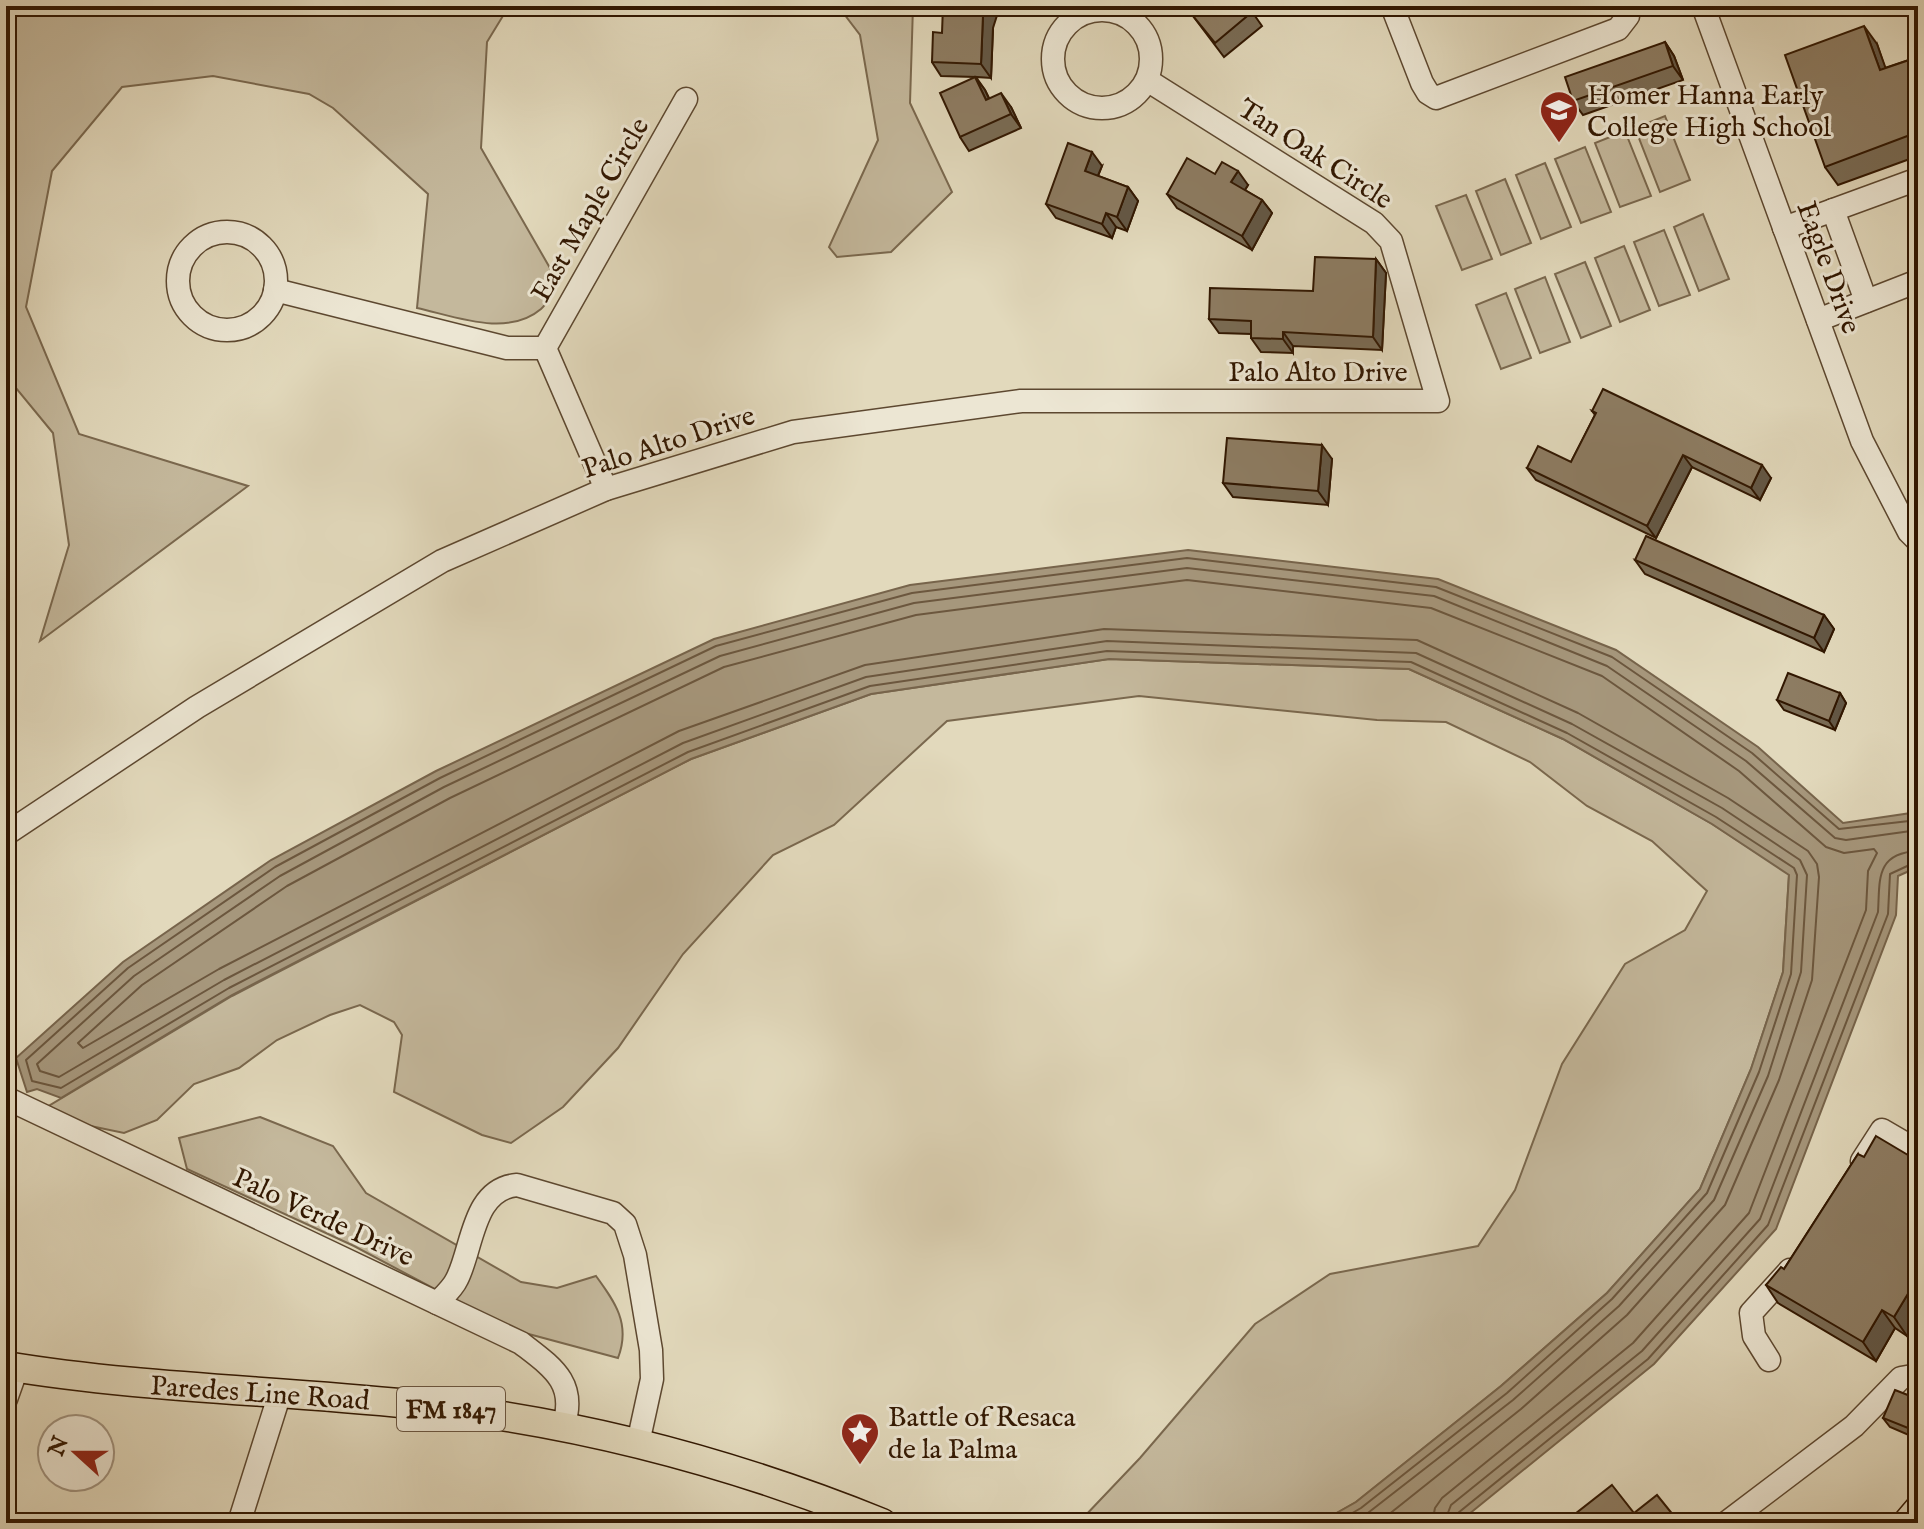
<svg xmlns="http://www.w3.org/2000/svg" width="1924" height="1529" font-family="'IM FELL English',serif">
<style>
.green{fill:#c4b89c;stroke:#7a684e;stroke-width:2}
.water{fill:#a6977c;stroke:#77644b;stroke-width:2}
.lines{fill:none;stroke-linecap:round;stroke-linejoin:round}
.shore{stroke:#6c573e;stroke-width:2}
.minor-casing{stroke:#5d4830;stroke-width:25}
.major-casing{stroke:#311701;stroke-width:31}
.minor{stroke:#ece6d3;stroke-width:22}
.major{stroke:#e2d9bc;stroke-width:28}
.wall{fill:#796b54;stroke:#311701;stroke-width:2}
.shaded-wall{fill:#635745;stroke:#311701;stroke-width:2}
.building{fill:#8d7c62;stroke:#311701;stroke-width:2}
.labels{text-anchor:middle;stroke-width:6;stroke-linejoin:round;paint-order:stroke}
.shield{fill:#ece6d3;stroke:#695540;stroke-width:2}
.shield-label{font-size:26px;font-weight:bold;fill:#311701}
.poi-label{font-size:28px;fill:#311701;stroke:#ece6d3;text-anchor:start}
.street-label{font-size:28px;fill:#311701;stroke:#ece6d3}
</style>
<rect width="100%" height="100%" fill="#e2d9bc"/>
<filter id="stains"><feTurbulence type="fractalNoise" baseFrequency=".0025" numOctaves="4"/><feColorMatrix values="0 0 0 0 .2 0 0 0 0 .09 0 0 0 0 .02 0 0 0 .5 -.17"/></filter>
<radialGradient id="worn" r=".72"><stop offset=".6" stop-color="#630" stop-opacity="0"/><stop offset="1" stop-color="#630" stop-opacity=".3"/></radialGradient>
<g class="green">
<path d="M6 6H209L233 13 242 6H509L487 42 481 148 558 282C553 290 548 303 541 309 507 338 454 316 417 308L428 194 333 108 309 94 213 76 122 87 52 171 26 307 79 434 248 486 40 641 69 545 53 433 6 376Z"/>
<polygon points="838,6 913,6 910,103 952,192 891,252 837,257 829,247 878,140 860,35"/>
<polygon points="1665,116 1690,180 1660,192 1635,128"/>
<polygon points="1625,131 1651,196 1620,207 1595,143"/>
<polygon points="1585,147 1611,212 1581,223 1555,159"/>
<polygon points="1545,163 1571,227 1541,239 1516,175"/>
<polygon points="1505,179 1531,243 1501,255 1476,191"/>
<polygon points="1466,195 1492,259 1462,270 1436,206"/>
<polygon points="1703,214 1729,279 1699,291 1674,227"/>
<polygon points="1664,230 1690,295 1659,306 1634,242"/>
<polygon points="1624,246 1650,310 1620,322 1595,258"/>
<polygon points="1585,262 1611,326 1581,338 1555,274"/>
<polygon points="1545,277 1570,342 1540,353 1515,289"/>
<polygon points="1506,293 1531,358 1501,369 1476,305"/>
<polygon points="1109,659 1409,669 1563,739 1712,824 1789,874 1783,972 1751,1069 1700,1189 1607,1293 1501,1386 1356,1502 1319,1523 1058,1523 1083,1518 1140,1458 1255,1324 1330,1274 1478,1246 1515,1190 1562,1064 1625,964 1685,930 1707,891 1652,841 1587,806 1530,762 1446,722 1377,720 1139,696 947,721 834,825 773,855 683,954 618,1048 563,1107 511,1143 482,1135 394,1092 402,1035 394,1022 360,1005 330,1015 277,1040 239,1068 194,1084 157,1120 124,1133 81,1124 47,1107 232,996 691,759 871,694"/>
<path d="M260 1117 333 1146 366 1193 521 1282 557 1288 596 1276C615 1302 631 1324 618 1358L510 1329 354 1246 187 1169 179 1138Z"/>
</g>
<polygon class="water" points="1188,550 1438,579 1616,650 1758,747 1843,823 1918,812 1918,867 1898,876 1896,915 1776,1229 1654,1364 1458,1523 1319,1523 1356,1502 1501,1386 1607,1293 1700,1189 1751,1069 1783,972 1789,875 1712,824 1563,739 1409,669 1109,659 871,694 691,759 232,995 61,1098 37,1089 27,1092 16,1058 123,962 271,860 436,771 714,639 910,585"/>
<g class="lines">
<g class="shore">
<polyline points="1335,1523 1361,1508 1507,1393 1612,1299 1707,1193 1759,1072 1791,974 1797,875 1794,868 1716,817 1567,733 1411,662 1107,651 870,686 688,752 229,988 61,1088 32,1081 26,1060 128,968 275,867 440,778 716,646 912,593 1187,558 1436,587 1612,657 1752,753 1839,829 1918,820"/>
<polyline points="1355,1523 1513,1400 1619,1306 1714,1200 1768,1076 1801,972 1807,875 1800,860 1722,808 1572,724 1416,653 1107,641 866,677 683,743 224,980 59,1077 40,1071 37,1064 134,976 280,876 444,787 720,656 914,603 1187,568 1434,596 1607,666 1746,761 1835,838 1846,840 1918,830"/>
<polyline points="1378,1523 1521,1409 1627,1315 1725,1205 1779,1080 1812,980 1819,877 1817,864 1808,851 1728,798 1578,713 1417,640 1104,629 865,665 679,731 219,969 83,1048 78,1043 142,985 287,886 450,798 724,667 916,615 1187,580 1431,608 1602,676 1739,771 1826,847 1844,853 1874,849 1877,853 1868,871 1866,910 1749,1213 1633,1343 1442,1498 1435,1508 1432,1523"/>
<path d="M1444 1523 1451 1505 1642 1351 1760 1219 1878 912C1880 880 1875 853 1918 851"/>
<polyline points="1454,1523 1458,1513 1648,1359 1768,1225 1888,914 1890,874 1918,861"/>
</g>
<defs>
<g id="minor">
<polyline points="1392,6 1422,83 1428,93 1436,98 1618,29 1628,16 1626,6"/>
<polyline points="1703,6 1862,441 1909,532 1918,541"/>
<circle cx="1102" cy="59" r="49"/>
<polyline points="1833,210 1866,301"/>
<polyline points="1784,228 1918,179"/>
<circle cx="227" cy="281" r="49"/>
<polyline points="275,290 507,348 545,348"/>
<polyline points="1818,320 1918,281"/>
<polyline points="545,348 686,99"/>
<polyline points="545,348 606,489"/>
<polyline points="6,834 197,707 442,561 606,489 793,432 1021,401 1438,401 1391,241 1374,223 1147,80"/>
<path d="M6 1098 521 1343C552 1367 578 1383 563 1427"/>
<polyline points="1862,1161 1882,1130 1918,1151"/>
<path d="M437 1303C444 1296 453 1288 457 1279 473 1248 472 1189 517 1185L613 1213 625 1224 635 1255 651 1350 652 1379 638 1443"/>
<polyline points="1769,1360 1754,1336 1751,1313 1790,1270"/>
<polyline points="6,1399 17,1368"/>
<polyline points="239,1523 280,1393"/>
<polyline points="1726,1523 1854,1426 1901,1378 1918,1375"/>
</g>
<g id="major">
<path d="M6 1366C139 1388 275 1390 409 1404 571 1420 731 1462 882 1523"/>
<polyline points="1907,1523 1918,1510"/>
</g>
</defs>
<use href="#minor" class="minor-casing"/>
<use href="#major" class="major-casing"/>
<use href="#minor" class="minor"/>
<use href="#major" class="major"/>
</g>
<g class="wall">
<polygon points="1248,6 1262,26 1224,57 1193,16"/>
<polygon points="993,28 991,78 976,77 985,90 989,98 1011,107 1021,128 969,151 960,137 975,77 941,76 932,62 942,33"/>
<polygon points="1665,42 1674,56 1683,80 1583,115 1573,101"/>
<polygon points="1877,44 1885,68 1918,57 1918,156 1838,185 1825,167"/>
<polygon points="1102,166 1098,176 1128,187 1138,201 1127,231 1116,227 1112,238 1056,218 1046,204"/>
<polygon points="1215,174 1248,185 1245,190 1262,200 1272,213 1252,250 1177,208 1167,194"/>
<polygon points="1376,259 1386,273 1382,350 1293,346 1293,353 1261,352 1251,338 1251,334 1219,333 1209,319 1313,291"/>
<polygon points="1592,411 1771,478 1760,500 1692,467 1656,538 1536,480 1527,468 1571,462 1595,415"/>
<polygon points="1332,459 1328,505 1233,497 1223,483"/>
<polygon points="1635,560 1824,615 1834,629 1824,652 1645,574"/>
<polygon points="1840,693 1846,703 1835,730 1784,710 1777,700"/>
<polygon points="1858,1154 1907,1336 1895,1328 1876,1361 1778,1303 1766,1285 1784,1269"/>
<polygon points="1918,1399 1918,1439 1890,1427 1883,1418"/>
</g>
<g class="shaded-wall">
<polygon points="986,6 1000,6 993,28 991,78 981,64 983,15"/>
<polygon points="1864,26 1877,44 1893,89 1880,70"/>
<polygon points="1665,42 1674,56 1683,80 1673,66"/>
<polygon points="975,77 985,90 996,114 986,100"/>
<polygon points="1001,93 1011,107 1021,128 1011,114"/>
<polygon points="1092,152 1102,166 1094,185 1085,171"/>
<polygon points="1238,171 1248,185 1241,196 1231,182"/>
<polygon points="1128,187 1138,201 1127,231 1117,217"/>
<polygon points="1262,200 1272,213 1252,250 1242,236"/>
<polygon points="1106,213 1116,227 1112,238 1102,224"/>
<polygon points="1376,259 1386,273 1382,350 1373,337"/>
<polygon points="1283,332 1293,346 1293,353 1283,339"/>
<polygon points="1322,445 1332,459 1328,505 1318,491"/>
<polygon points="1683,455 1692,467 1656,538 1647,526"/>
<polygon points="1762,465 1771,478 1760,500 1751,488"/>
<polygon points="1824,615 1834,629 1824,652 1814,638"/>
<polygon points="1840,693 1846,703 1835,730 1829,721"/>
<polygon points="1918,1277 1918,1318 1907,1336 1894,1317"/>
<polygon points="1882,1310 1895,1328 1876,1361 1863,1342"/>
</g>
<g class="building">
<polygon points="943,6 986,6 983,15 981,64 932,62 933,32 942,33"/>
<polygon points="1206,6 1248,6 1252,12 1215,43 1193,16"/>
<polygon points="1864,26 1880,70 1918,57 1918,132 1825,167 1785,55"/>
<polygon points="1665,42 1673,66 1573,101 1565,77"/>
<polygon points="975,77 986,100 1001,93 1011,114 960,137 940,93"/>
<polygon points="1068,143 1092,152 1085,171 1128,187 1117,217 1106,213 1102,224 1046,204"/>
<polygon points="1187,158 1215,174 1222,162 1238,171 1231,182 1262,200 1242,236 1167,194"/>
<polygon points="1315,257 1376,259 1373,337 1283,332 1283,339 1251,338 1251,321 1209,319 1210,288 1313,291"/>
<polygon points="1603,389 1762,465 1751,488 1683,455 1647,526 1527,468 1538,446 1571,462 1596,413 1592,411"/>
<polygon points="1227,438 1322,445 1318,491 1223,483"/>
<polygon points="1646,536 1824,615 1814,638 1635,560"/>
<polygon points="1788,673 1840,693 1829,721 1777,700"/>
<polygon points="1876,1136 1918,1161 1918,1277 1894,1317 1882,1310 1863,1342 1766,1285 1781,1267 1784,1269 1858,1154 1864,1157"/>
<polygon points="1895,1390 1918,1399 1918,1432 1883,1418"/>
<polygon points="1612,1485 1634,1513 1657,1495 1678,1521 1676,1523 1582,1523 1575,1514"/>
</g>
<defs>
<symbol id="school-pin" viewBox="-11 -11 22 30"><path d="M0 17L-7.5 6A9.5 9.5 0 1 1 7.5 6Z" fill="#8f2418" stroke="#ece6d3"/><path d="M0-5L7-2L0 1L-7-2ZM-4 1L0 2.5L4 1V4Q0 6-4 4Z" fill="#fff"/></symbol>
<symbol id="sight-pin" viewBox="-11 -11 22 30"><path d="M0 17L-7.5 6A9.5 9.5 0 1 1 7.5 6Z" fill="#8f2418" stroke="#ece6d3"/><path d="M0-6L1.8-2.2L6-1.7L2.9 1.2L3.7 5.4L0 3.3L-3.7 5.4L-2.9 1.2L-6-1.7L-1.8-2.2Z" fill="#fff"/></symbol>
</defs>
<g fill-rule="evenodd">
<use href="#school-pin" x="1537" y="88" width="44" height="60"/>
<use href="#sight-pin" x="838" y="1410" width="44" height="60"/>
</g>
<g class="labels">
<rect class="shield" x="397" y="1387" width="108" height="44" rx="6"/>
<g class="shield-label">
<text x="451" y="1418">FM 1847</text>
</g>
<g class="poi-label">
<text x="1587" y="104">Homer Hanna Early<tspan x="1587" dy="32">College High School</tspan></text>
<text x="888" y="1426">Battle of Resaca<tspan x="888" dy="32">de la Palma</tspan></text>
</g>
<g class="street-label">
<text transform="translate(1316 153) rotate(33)" y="10">Tan Oak Circle</text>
<text transform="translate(589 209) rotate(-60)" y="10">East Maple Circle</text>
<text transform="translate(1830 267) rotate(70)" y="10">Eagle Drive</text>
<text x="1318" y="381">Palo Alto Drive</text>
<text transform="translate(668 441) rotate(-18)" y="10">Palo Alto Drive</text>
<text transform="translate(324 1216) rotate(25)" y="10">Palo Verde Drive</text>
<text transform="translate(260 1392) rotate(4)" y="10">Paredes Line Road</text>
</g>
</g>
<rect width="1924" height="1529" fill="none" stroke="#e2d9bc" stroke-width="32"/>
<rect x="8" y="8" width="1908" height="1513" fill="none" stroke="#311701" stroke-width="4"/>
<rect x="16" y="16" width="1892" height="1497" fill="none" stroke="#311701" stroke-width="2"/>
<g transform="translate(76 1453) rotate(291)"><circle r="38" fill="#ece6d3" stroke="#a1937f" stroke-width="2"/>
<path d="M0-6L14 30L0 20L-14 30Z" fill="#8f2418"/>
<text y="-12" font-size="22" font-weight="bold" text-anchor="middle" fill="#311701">N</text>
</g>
<rect width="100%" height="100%" filter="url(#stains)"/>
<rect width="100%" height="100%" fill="url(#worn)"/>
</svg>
